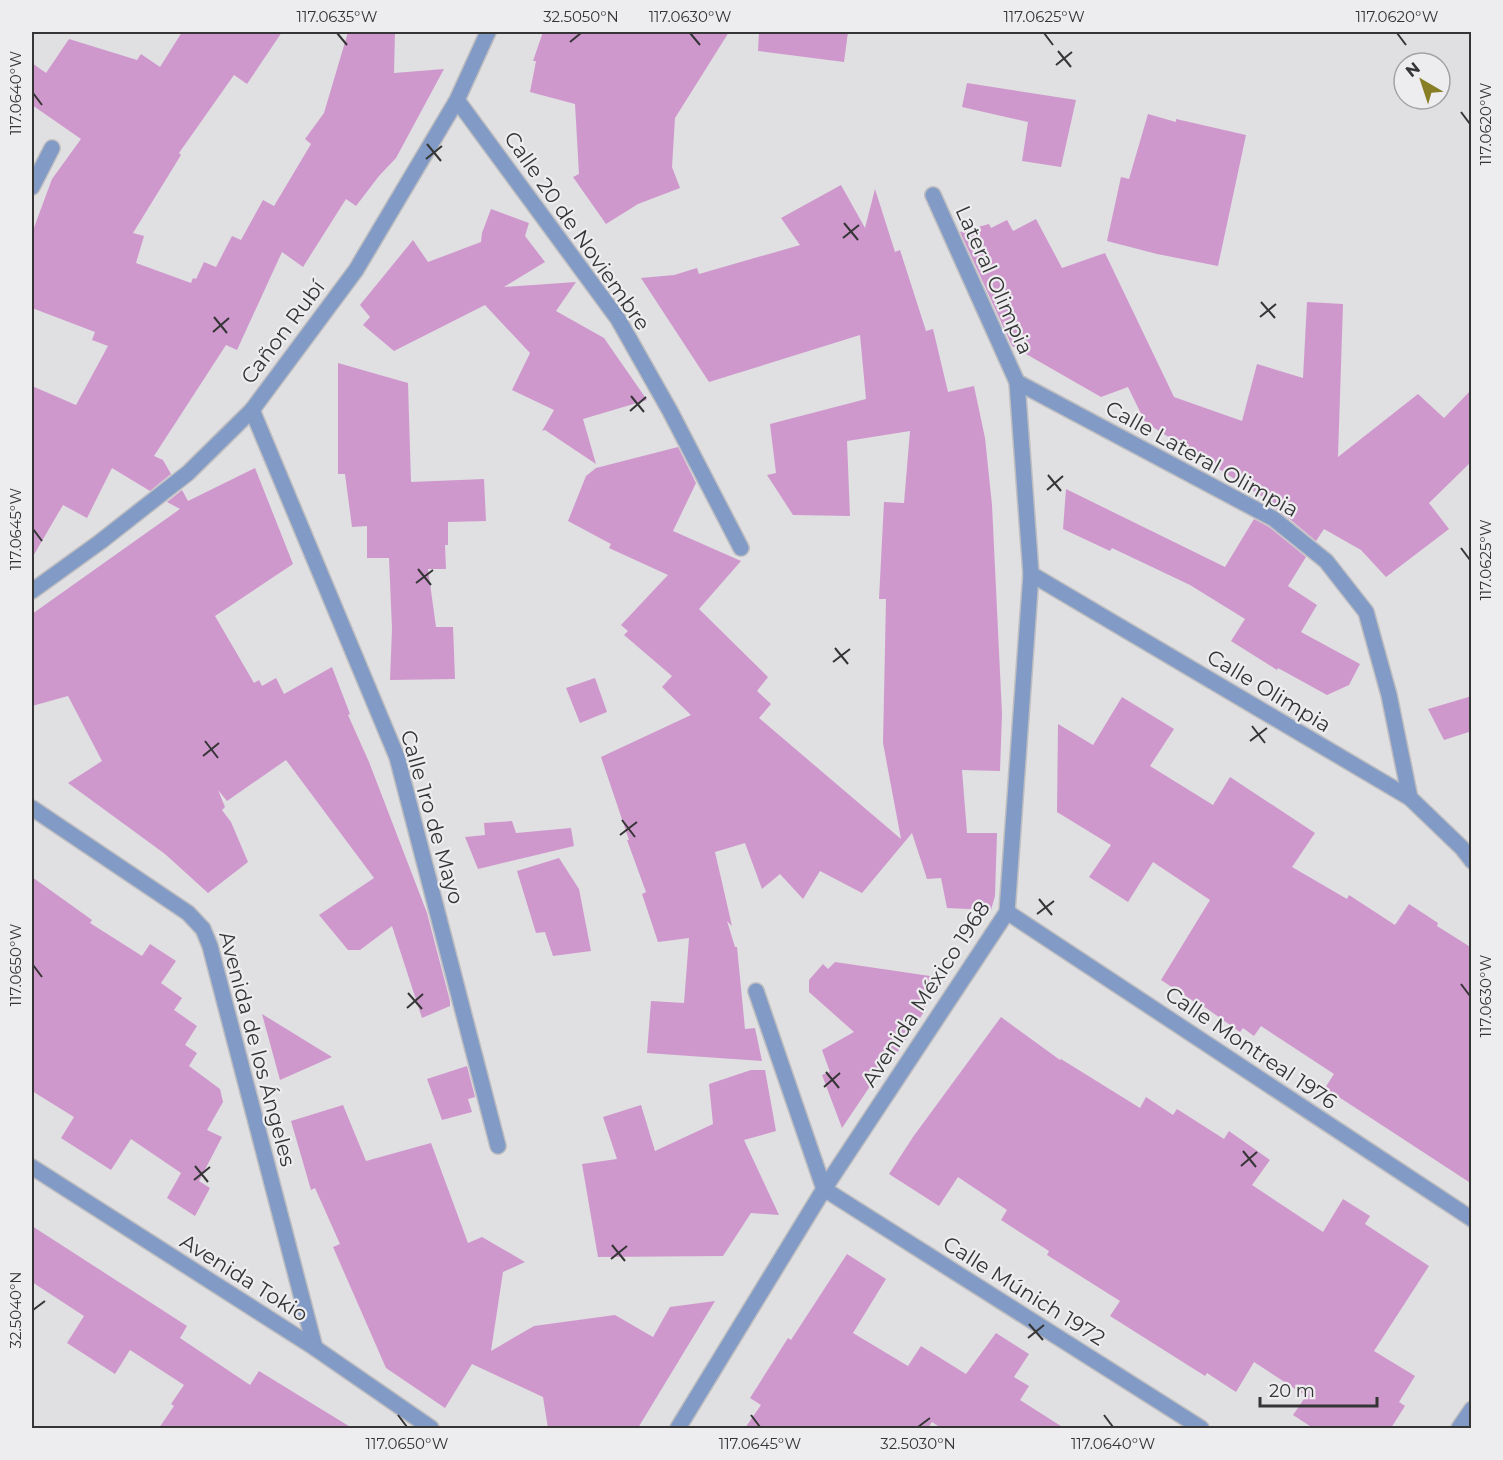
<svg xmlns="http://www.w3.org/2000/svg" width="1503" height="1460" font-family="Montserrat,sans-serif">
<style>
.building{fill:#cf98cd}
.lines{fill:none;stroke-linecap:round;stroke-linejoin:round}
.minor-casing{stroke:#bebdc0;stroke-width:18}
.minor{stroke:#819bc6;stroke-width:15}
.ticks{fill:none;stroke:#353536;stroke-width:2}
.labels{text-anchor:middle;stroke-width:4.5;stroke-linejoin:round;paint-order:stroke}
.street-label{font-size:21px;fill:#353536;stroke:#edecef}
.neatline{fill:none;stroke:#353536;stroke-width:2}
.ticks-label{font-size:15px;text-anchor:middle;fill:#353536}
</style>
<rect width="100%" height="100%" fill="#e0dfe2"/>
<g class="building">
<polygon points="182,32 282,32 247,84 234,75 179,153 181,155 133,233 144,236 136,263 191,283 193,278 196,279 204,262 216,267 232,236 241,240 263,200 274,206 311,144 305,139 324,113 348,32 395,32 394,73 444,69 396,158 379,176 356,206 346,199 303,267 282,252 237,350 226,345 154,456 163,460 171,474 150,491 112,468 87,518 63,505 32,558 32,386 76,405 108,346 92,340 95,332 32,308 32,233 52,179 81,139 32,105 32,63 46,73 69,39 137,60 141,54 160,67"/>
<polygon points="543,32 729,32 675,118 672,167 680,188 638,204 606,224 573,177 579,174 575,104 530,92 536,61 533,61"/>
<polygon points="759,32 848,32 844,62 758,51"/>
<polygon points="967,83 1076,100 1061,167 1022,161 1028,122 962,107"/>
<polygon points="1148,114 1176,122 1176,119 1246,135 1218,266 1157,254 1107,241 1121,177 1129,179"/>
<polygon points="841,185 865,228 875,189 895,252 900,250 926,331 933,329 948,392 974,386 985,438 992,505 1002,714 1000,771 962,770 967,833 997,833 995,896 991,910 947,908 941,878 927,879 912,833 862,893 820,871 803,899 780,874 762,889 745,843 715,852 732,926 727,921 735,947 737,947 745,1029 755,1028 762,1061 647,1053 651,1001 684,1003 689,938 658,942 642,894 646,892 627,840 629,840 601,757 691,715 662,687 672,676 624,635 628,631 621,625 668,575 609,548 611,544 568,521 586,476 596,468 678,447 696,483 673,531 741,561 699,609 768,677 757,691 771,704 759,718 901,839 883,743 886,599 879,599 884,502 904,503 910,431 847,441 850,516 793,515 767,475 776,473 770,424 866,399 860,335 709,382 641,278 674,275 697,268 699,274 800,245 781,218"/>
<polygon points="491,209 529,223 525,236 545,262 504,287 576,282 556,311 604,338 647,400 583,419 596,464 545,430 542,431 554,410 512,390 530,353 485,305 394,351 363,325 370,317 360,305 413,240 428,262 481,242 482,233"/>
<polygon points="1036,219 1062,268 1105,253 1174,397 1242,421 1257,364 1303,378 1307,302 1343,304 1338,457 1418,394 1444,418 1472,389 1472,461 1429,503 1449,529 1386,577 1361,550 1324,529 1316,541 1280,511 1264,503 1266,499 1145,422 1128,387 1101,397 1012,346 960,232 989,224 991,228 1007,220 1013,231"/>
<polygon points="338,363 408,383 411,482 484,479 486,521 448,522 448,545 445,545 446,569 428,569 436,627 453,627 455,679 390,680 392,629 389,558 367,558 367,526 352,527 345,474 338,474"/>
<polygon points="255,468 293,564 215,616 254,683 259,680 262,686 276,678 284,694 332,667 350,714 348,715 369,762 427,913 450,1001 450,1006 422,1018 392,926 360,950 348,950 319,915 374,878 286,760 227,801 218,790 225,807 222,810 231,822 248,862 208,893 165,854 68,783 102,761 68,696 32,706 32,614 180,509 167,502 182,490 188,501"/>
<polygon points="1066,489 1225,567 1254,519 1269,527 1306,557 1288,586 1317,605 1301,632 1360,664 1349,685 1327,695 1278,668 1277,670 1231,641 1245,619 1190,585 1112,548 1110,551 1063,529"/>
<polygon points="595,678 607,712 580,723 566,688"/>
<polygon points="1472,696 1472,731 1444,740 1428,709"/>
<polygon points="1122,697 1174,729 1150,766 1213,805 1230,777 1315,833 1292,867 1347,899 1349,895 1395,925 1409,904 1438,923 1437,926 1472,948 1472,1184 1325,1088 1334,1074 1261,1026 1254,1036 1243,1028 1240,1032 1199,1003 1198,1004 1161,980 1210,900 1153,862 1128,902 1089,877 1111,845 1057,812 1058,724 1093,745"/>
<polygon points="512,821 516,833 571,828 574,846 478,869 465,837 485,835 484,823"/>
<polygon points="559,858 579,889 591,951 553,956 545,932 536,933 517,871"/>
<polygon points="32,877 92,920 90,923 142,956 150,944 176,961 161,983 182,998 174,1010 197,1026 185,1045 197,1053 189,1066 220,1089 223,1102 207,1130 222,1137 199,1181 210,1188 195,1216 167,1198 181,1173 131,1139 111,1170 61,1138 74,1117 32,1091"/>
<polygon points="835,962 930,976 924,1012 894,1057 891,1055 842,1128 822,1075 830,1072 822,1050 854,1032 809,992 809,980 823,964 828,969"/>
<polygon points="262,1014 332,1057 280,1080"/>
<polygon points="1001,1017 1060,1060 1061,1059 1140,1108 1146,1097 1173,1115 1177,1109 1224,1139 1229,1131 1270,1160 1252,1185 1323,1232 1343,1199 1370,1216 1365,1224 1429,1266 1374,1351 1415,1376 1399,1402 1405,1406 1391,1428 1313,1428 1293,1415 1306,1396 1254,1362 1236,1392 1207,1373 1205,1376 1110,1316 1120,1301 1047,1255 1049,1251 1001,1220 1007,1210 958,1177 939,1206 889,1174 913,1137"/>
<polygon points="467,1066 475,1097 468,1099 472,1112 442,1120 427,1079"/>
<polygon points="751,1070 765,1070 776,1131 744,1140 779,1215 751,1213 723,1256 598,1257 582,1164 617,1159 603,1117 641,1105 655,1151 713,1124 709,1084"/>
<polygon points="343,1105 366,1161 431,1143 468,1243 482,1237 525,1262 503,1272 491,1351 534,1326 615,1315 653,1337 670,1307 715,1301 638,1428 548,1428 543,1397 472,1364 445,1408 386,1368 333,1247 340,1244 315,1188 311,1190 291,1121"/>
<polygon points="32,1226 187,1326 180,1338 250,1385 259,1371 352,1428 159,1428 174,1406 171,1404 184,1385 130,1350 115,1374 67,1343 84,1316 32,1282"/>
<polygon points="847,1254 886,1279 853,1333 908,1366 921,1346 966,1374 996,1333 1029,1354 1014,1377 1029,1386 1020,1400 1064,1428 941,1428 932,1422 928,1428 745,1428 761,1405 750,1398 788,1338 791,1340"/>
</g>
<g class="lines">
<defs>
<g id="minor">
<polyline points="457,100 618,319 670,411 741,548"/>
<polyline points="32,187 52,148"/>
<polyline points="1017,382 1274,519 1326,561 1366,612 1389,695 1410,798"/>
<polyline points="252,410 397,757 498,1146"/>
<polyline points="1031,574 1410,798 1462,848 1472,861"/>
<polyline points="32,591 100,542 188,473 252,410 356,270 457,100 488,32"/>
<polyline points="32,808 188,913 203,929 210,946 315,1348"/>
<polyline points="1007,912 1472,1219"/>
<polyline points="756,991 824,1189 1201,1428"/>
<polyline points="32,1167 315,1348 431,1428"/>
<polyline points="678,1428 824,1189 1007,912 1031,574 1017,382 933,195"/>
<polyline points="1459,1428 1472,1409"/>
</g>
</defs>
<use href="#minor" class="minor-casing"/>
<use href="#minor" class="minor"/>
</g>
<path class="ticks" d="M337 33 347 45M690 33 700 45M1044 33 1053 45M1397 33 1406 45M570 42 581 33M1058 51 1071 67M1056 65 1072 52M33 93 42 105M1461 112 1470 124M427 144 441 161M426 159 442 146M844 223 858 240M843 238 859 225M1261 302 1275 318M214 317 227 333M1260 317 1276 304M213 332 229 318M631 396 644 412M630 411 646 397M1048 475 1061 491M1047 490 1063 476M33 529 42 541M1461 548 1470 560M418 569 431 585M416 583 433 570M835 648 848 664M833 662 850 649M1252 726 1265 743M205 741 218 758M1250 741 1267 728M203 756 219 743M622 820 635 837M620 835 637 822M1039 899 1052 915M1037 914 1054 901M33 965 42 977M1461 984 1470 996M408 993 422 1009M407 1008 423 994M826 1072 839 1088M824 1087 840 1073M1243 1151 1256 1167M195 1166 208 1182M1241 1166 1257 1152M194 1180 210 1167M612 1245 625 1261M611 1259 627 1246M33 1310 45 1301M1029 1324 1043 1340M1028 1338 1044 1325M398 1415 407 1427M751 1415 760 1427M1104 1415 1113 1427M918 1427 930 1418"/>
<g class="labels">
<g class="street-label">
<text transform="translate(577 231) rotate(55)" y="7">Calle 20 de Noviembre</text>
<text transform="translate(994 280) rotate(66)" y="7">Lateral Olimpia</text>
<text transform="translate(283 332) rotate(-53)" y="7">Cañon Rubí</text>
<text transform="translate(1202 459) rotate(29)" y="7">Calle Lateral Olimpia</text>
<text transform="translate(1269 691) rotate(31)" y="7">Calle Olimpia</text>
<text transform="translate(432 817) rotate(74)" y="7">Calle 1ro de Mayo</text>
<text transform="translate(926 994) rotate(-57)" y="7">Avenida México 1968</text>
<text transform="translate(1251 1048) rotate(34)" y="7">Calle Montreal 1976</text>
<text transform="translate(257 1049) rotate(75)" y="7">Avenida de los Ángeles</text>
<text transform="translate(244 1278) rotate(32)" y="7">Avenida Tokio</text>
<text transform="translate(1024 1291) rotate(32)" y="7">Calle Múnich 1972</text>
</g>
</g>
<rect width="1503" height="1460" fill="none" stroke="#edecef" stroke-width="66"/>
<g transform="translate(1422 81) rotate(321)"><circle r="28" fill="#edecef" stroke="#a3a3a5" stroke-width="1.5"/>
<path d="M0-4.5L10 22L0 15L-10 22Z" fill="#887e25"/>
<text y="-9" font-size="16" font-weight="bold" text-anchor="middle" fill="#353536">N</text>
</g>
<path d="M1260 1397v9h117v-9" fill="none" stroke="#353536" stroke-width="3"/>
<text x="1269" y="1397" font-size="18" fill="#353536" stroke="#edecef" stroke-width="4.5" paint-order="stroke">20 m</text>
<rect x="33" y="33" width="1437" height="1394" class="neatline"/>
<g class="ticks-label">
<text x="337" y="22">117.0635°W</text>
<text x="581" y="22">32.5050°N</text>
<text x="690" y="22">117.0630°W</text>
<text x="1044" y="22">117.0625°W</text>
<text x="1397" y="22">117.0620°W</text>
<text transform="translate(16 93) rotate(-90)" y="5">117.0640°W</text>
<text transform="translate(1486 124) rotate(-90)" y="5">117.0620°W</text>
<text transform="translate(16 529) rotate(-90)" y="5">117.0645°W</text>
<text transform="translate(1486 560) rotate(-90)" y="5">117.0625°W</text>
<text transform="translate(16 965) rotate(-90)" y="5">117.0650°W</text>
<text transform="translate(1486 996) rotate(-90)" y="5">117.0630°W</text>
<text transform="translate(16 1310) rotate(-90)" y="5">32.5040°N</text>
<text x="407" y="1449">117.0650°W</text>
<text x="760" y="1449">117.0645°W</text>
<text x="918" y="1449">32.5030°N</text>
<text x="1113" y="1449">117.0640°W</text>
</g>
</svg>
